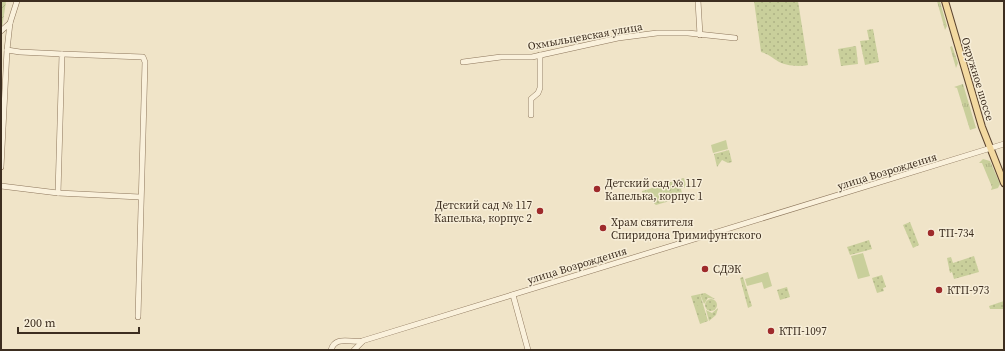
<svg xmlns="http://www.w3.org/2000/svg" width="1005" height="351" font-family="'Source Serif 4',serif">
<style>
.grass{fill:url(#grass-tufts)}
.park{fill:url(#park-dots)}
.garden{fill:url(#garden-furrows)}
.pitch{fill:#c9cf9b}
.lines{fill:none;stroke-linecap:round;stroke-linejoin:round}
.minor-casing{stroke:#8d765c;stroke-width:6}
.major-casing{stroke:#5b4430;stroke-width:8}
.minor{stroke:#faf1dc;stroke-width:5}
.major{stroke:#f3d9a0;stroke-width:6}
.poi-dot{fill:#9e2a2b;stroke:#f7eed8;stroke-width:1.5}
.labels{text-anchor:middle;stroke-width:3;stroke-linejoin:round;paint-order:stroke}
.street-label{font-size:11px;fill:#3d2e20;stroke:#f7eed8}
.poi-label{font-size:11px;fill:#3d2e20;stroke:#f7eed8;text-anchor:start}
</style>
<defs>
<pattern id="grass-tufts" width="24" height="20" patternUnits="userSpaceOnUse"><rect width="24" height="20" fill="#c9cf9b"/><path d="M3 7l-1-3M5 7V3M7 7l1-3M15 17l-1-3M17 17v-4M19 17l1-3" fill="none" stroke="#aeb285"/></pattern>
<pattern id="park-dots" width="8" height="8" patternUnits="userSpaceOnUse"><rect width="8" height="8" fill="#c9cf9b"/><path d="M2 2h.1M6 6h.1" fill="none" stroke="#aeb285" stroke-width="1.8" stroke-linecap="round"/></pattern>
<pattern id="garden-furrows" width="10" height="10" patternUnits="userSpaceOnUse"><rect width="10" height="10" fill="#c9cf9b"/><path d="M-1 1l2-2M0 10L10 0M9 11l2-2" fill="none" stroke="#aeb285"/></pattern>
</defs>
<rect width="100%" height="100%" fill="#f0e4c8"/>
<g class="grass">
<polygon points="937,1 940,2 947,26 945,30"/>
<polygon points="952,46 958,63 956,68 950,47"/>
<polygon points="963,84 976,128 970,130 957,88 954,87"/>
<polygon points="983,159 990,161 1000,184 998,188 991,190 992,187 982,163 979,163"/>
</g>
<g class="park">
<path d="M754 1H798L808 65C799 67 784 66 776 60 771 57 768 54 761 52Z"/>
<polygon points="873,29 879,62 865,65 860,41 869,40 867,30"/>
<polygon points="856,46 858,64 841,66 838,49"/>
<polygon points="729,150 732,162 728,163 722,160 717,167 714,154"/>
<polygon points="684,178 686,187 681,189 683,197 656,205 642,193 642,191 646,190 649,197 663,193 661,185"/>
<polygon points="910,222 919,245 913,248 903,225"/>
<polygon points="869,240 872,249 850,255 847,247"/>
<polygon points="974,256 979,272 954,279 952,272 950,273 947,258 951,257 953,263"/>
<polygon points="882,275 886,287 883,288 884,291 877,293 872,278"/>
<polygon points="743,277 752,306 748,308 740,278"/>
<polygon points="787,287 790,297 780,300 777,290"/>
<polygon points="705,293 715,299 708,298 704,304 700,294"/>
<polygon points="700,294 708,321 700,324 691,296"/>
<circle cx="711" cy="305" r="6"/>
<polygon points="1004,301 1004,309 990,309 989,306"/>
<polygon points="718,308 716,315 709,321 706,310 712,313"/>
</g>
<polygon class="garden" points="1,1 6,1 1,36"/>
<g class="pitch">
<polygon points="726,140 728,149 713,153 711,145"/>
<polygon points="661,185 663,193 649,197 646,190"/>
<polygon points="863,253 870,276 858,279 851,256"/>
<polygon points="768,272 772,286 764,289 762,282 747,286 745,279"/>
<polygon points="701,304 706,319 701,321 696,306"/>
</g>
<g class="lines">
<defs>
<g id="minor">
<polyline points="17,1 10,23 7,50 20,52 62,54 58,193 140,197"/>
<polyline points="698,1 700,35"/>
<polyline points="1,31 10,23"/>
<polyline points="62,54 143,57 145,62 138,317"/>
<polyline points="463,62 501,57 532,57 618,38 657,33 688,33 735,38"/>
<polyline points="531,115 531,99 538,93 540,88 540,55"/>
<polyline points="1,167 7,50"/>
<polyline points="1,186 58,193"/>
<polyline points="513,295 528,350"/>
<path d="M331 350C335 335 351 343 362 341L1004 144"/>
<polyline points="354,350 362,342"/>
</g>
<polyline id="major" points="945,1 982,127 1004,183"/>
</defs>
<use href="#minor" class="minor-casing"/>
<use href="#major" class="major-casing"/>
<use href="#minor" class="minor"/>
<use href="#major" class="major"/>
</g>
<g class="poi-dot">
<circle cx="597" cy="189" r="4"/>
<circle cx="540" cy="211" r="4"/>
<circle cx="603" cy="228" r="4"/>
<circle cx="931" cy="233" r="4"/>
<circle cx="705" cy="269" r="4"/>
<circle cx="939" cy="290" r="4"/>
<circle cx="771" cy="331" r="4"/>
</g>
<g class="labels">
<g class="street-label">
<text transform="translate(585 36) rotate(-10)" y="4">Охмыльцевская улица</text>
<text transform="translate(978 79) rotate(73)" y="4">Окружное шоссе</text>
<text transform="translate(887 171) rotate(-17)" y="4">улица Возрождения</text>
<text transform="translate(577 265) rotate(-17)" y="4">улица Возрождения</text>
</g>
<g class="poi-label">
<text x="605" y="187">Детский сад № 117<tspan x="605" dy="13">Капелька, корпус 1</tspan></text>
<text x="532" y="209" text-anchor="end">Детский сад № 117<tspan x="532" dy="13">Капелька, корпус 2</tspan></text>
<text x="611" y="226">Храм святителя<tspan x="611" dy="13">Спиридона Тримифунтского</tspan></text>
<text x="939" y="237">ТП-734</text>
<text x="713" y="273">СДЭК</text>
<text x="947" y="294">КТП-973</text>
<text x="779" y="335">КТП-1097</text>
</g>
</g>
<rect width="1005" height="351" fill="none" stroke="#3d2e20" stroke-width="4"/>
<path d="M18 327v6h121v-6" fill="none" stroke="#3d2e20" stroke-width="2"/>
<text x="24" y="327" font-size="12" fill="#3d2e20" stroke="#f7eed8" stroke-width="3" paint-order="stroke">200 m</text>
</svg>
